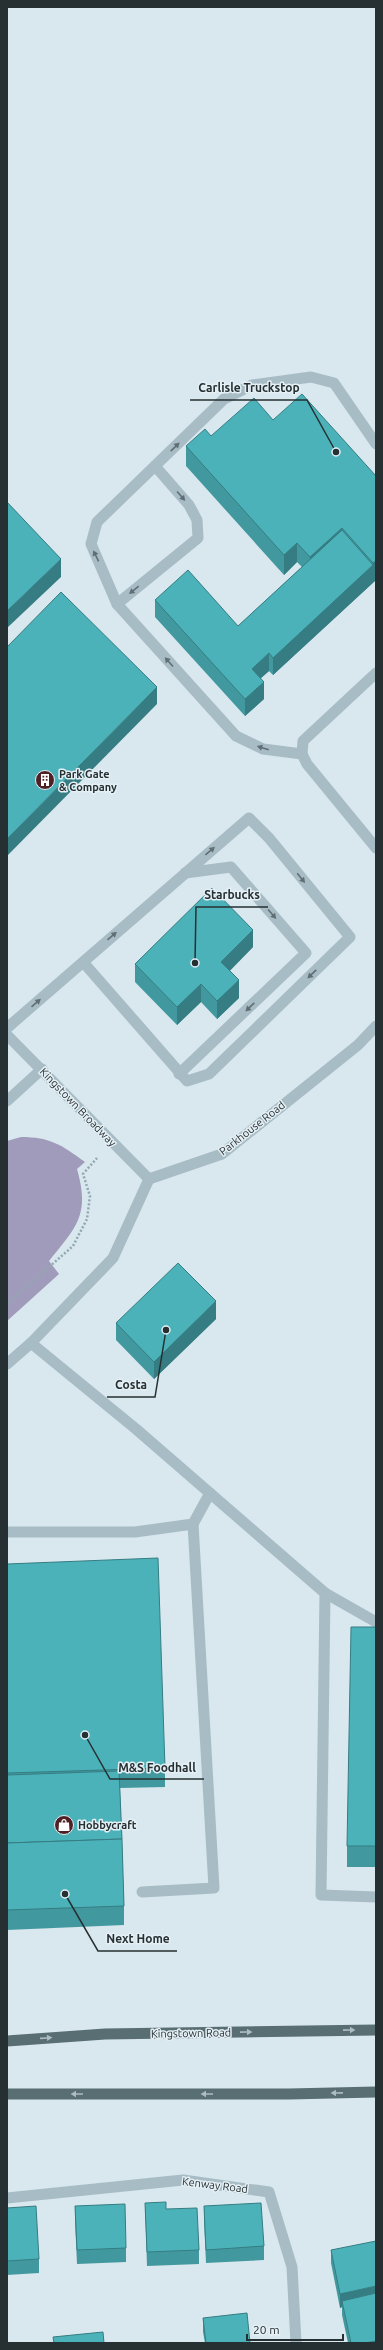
<svg xmlns="http://www.w3.org/2000/svg" width="383" height="2350" font-family="Ubuntu,sans-serif">
<style>
.green{fill:#a09bbb}
.lines{fill:none;stroke-linecap:round;stroke-linejoin:round}
.path{stroke:#91a8b0;stroke-width:2.5;stroke-dasharray:2 2;stroke-linecap:butt}
.service{stroke:#a7bcc5;stroke-width:11}
.minor{stroke:#a7bcc5;stroke-width:11}
.tertiary{stroke:#a7bcc5;stroke-width:11}
.primary{stroke:#596e72;stroke-width:11}
.wall{fill:#41999f}
.shaded-wall{fill:#357d82}
.building{fill:#4cb2b9;stroke:#357d82}
.oneway{fill:#606f74}
.oneway2{fill:#adbcc1}
.labels{text-anchor:middle;stroke-width:3;stroke-linejoin:round;paint-order:stroke}
.poi-label{font-size:11px;font-weight:bold;fill:#263032;stroke:#e5f0f6;text-anchor:start}
.street-label{font-size:11px;fill:#263032;stroke:#e5f0f6}
.leader{fill:none;stroke:#263032;stroke-width:1.5}
.callout-dot{fill:#263032;stroke:#e5f0f6;stroke-width:1.5}
.callout-label{font-size:12px;text-anchor:middle;font-weight:bold;fill:#263032;stroke:#e5f0f6;stroke-width:3;stroke-linejoin:round;paint-order:stroke}
</style>
<rect width="100%" height="100%" fill="#d9e7ee"/>
<path class="green" d="M21 1137C50 1137 62 1145 85 1162L77 1169C90 1215 77 1226 49 1261L59 1274 7 1321V1141Z"/>
<g class="lines">
<polyline class="path" points="7,1304 73,1246 87,1219 90,1196 83,1174 97,1158"/>
<g class="service">
<polyline points="117,604 198,538 197,520 189,505 155,466"/>
<polyline points="376,673 303,741 302,754 307,764 376,848"/>
<polyline points="302,754 263,749 236,736 117,604 91,544 97,522 224,399 252,385 311,377 334,383 376,444"/>
<polyline points="7,1028 249,818 269,838 350,937 209,1074 187,1081 83,962"/>
<polyline points="179,1074 306,953 231,867 185,873"/>
<polyline points="31,1343 136,1429 325,1593 321,1895 376,1897"/>
<polyline points="7,1532 135,1532 193,1524 210,1493"/>
<polyline points="325,1593 376,1622"/>
<polyline points="142,1892 214,1888 193,1524"/>
</g>
<g class="minor">
<polyline points="7,1035 149,1179"/>
<polyline points="7,1101 42,1069"/>
<polyline points="7,2198 183,2180 269,2192 292,2267 296,2343"/>
</g>
<polyline class="tertiary" points="7,1364 31,1343 113,1258 149,1179 222,1154 358,1045 376,1026"/>
<g class="primary">
<polyline points="7,2041 105,2034 376,2030"/>
<polyline points="7,2094 289,2094 376,2092"/>
</g>
</g>
<g class="wall">
<polygon points="273,420 376,476 376,580 273,675 269,671 261,678 264,699 245,716 155,617 155,600 238,626 302,567 297,562 284,575 186,466 186,446 211,436"/>
<polygon points="253,947 229,971 239,998 217,1019 201,1002 177,1025 135,982 135,964"/>
<polygon points="216,1319 154,1379 116,1340 116,1323"/>
<polygon points="7,1564 165,1768 165,1787 120,1788 124,1906 124,1925 7,1930"/>
<polygon points="376,1627 376,1867 347,1867 347,1846"/>
<polygon points="145,2203 166,2209 199,2250 199,2264 147,2266"/>
<polygon points="75,2206 126,2248 126,2262 77,2264 75,2220"/>
<polygon points="204,2206 264,2246 264,2260 206,2263 204,2220"/>
<polygon points="7,2208 39,2259 39,2273 7,2275"/>
<polygon points="331,2250 376,2343 348,2343 342,2315 342,2307 340,2308 331,2263"/>
<polygon points="203,2318 250,2343 205,2343 203,2332"/>
</g>
<g class="shaded-wall">
<polygon points="342,528 342,548 310,576 310,557"/>
<polygon points="297,543 297,562 284,575 284,555"/>
<polygon points="61,559 61,577 7,628 7,611"/>
<polygon points="376,561 376,580 273,675 273,658 373,565 373,563"/>
<polygon points="269,653 269,671 252,686 252,669"/>
<polygon points="264,682 264,699 245,716 245,699"/>
<polygon points="157,687 157,704 7,856 7,839"/>
<polygon points="253,930 253,947 221,980 221,962"/>
<polygon points="239,980 239,998 217,1019 217,1001"/>
<polygon points="201,984 201,1002 177,1025 177,1007"/>
<polygon points="216,1301 216,1319 154,1379 154,1362"/>
<polygon points="376,2286 376,2300 342,2301 342,2307 340,2308 340,2294"/>
<polygon points="376,2341 376,2343 365,2343"/>
</g>
<g class="building">
<polygon points="302,394 376,476 376,561 373,563 342,528 310,557 297,543 284,555 186,446 205,429 211,436 254,398 273,420"/>
<polygon points="7,502 61,559 7,611"/>
<polygon points="342,530 373,565 273,658 269,653 252,669 264,682 245,699 155,600 188,570 238,626"/>
<polygon points="61,592 157,687 7,839 7,647"/>
<polygon points="212,888 253,930 221,962 239,980 217,1001 201,984 177,1007 135,964"/>
<polygon points="178,1263 216,1301 154,1362 116,1323"/>
<polygon points="158,1558 165,1768 7,1773 7,1564"/>
<polygon points="351,1627 376,1627 376,1846 347,1846"/>
<polygon points="119,1771 122,1839 7,1843 7,1775"/>
<polygon points="122,1839 124,1906 7,1910 7,1843"/>
<polygon points="166,2202 166,2209 197,2208 199,2250 147,2252 145,2203"/>
<polygon points="261,2203 264,2246 206,2250 204,2206"/>
<polygon points="125,2204 126,2248 77,2250 75,2206"/>
<polygon points="36,2206 39,2259 7,2261 7,2208"/>
<polygon points="376,2241 376,2286 340,2294 331,2250"/>
<polygon points="376,2293 376,2341 365,2343 351,2343 342,2301"/>
<polygon points="247,2313 250,2343 206,2343 203,2318"/>
<polygon points="103,2332 104,2343 54,2343 53,2337"/>
</g>
<defs><path id="oneway-solid" d="M-6-.8H1V-3.2L6.5 0L1 3.2V.8H-6Z"/></defs>
<g class="oneway">
<use href="#oneway-solid" transform="translate(175 447) rotate(-44)"/>
<use href="#oneway-solid" transform="translate(181 496) rotate(49)"/>
<use href="#oneway-solid" transform="translate(96 556) rotate(-116)"/>
<use href="#oneway-solid" transform="translate(134 590) rotate(141)"/>
<use href="#oneway-solid" transform="translate(169 662) rotate(-132)"/>
<use href="#oneway-solid" transform="translate(263 748) rotate(-163)"/>
<use href="#oneway-solid" transform="translate(210 851) rotate(-40)"/>
<use href="#oneway-solid" transform="translate(301 878) rotate(51)"/>
<use href="#oneway-solid" transform="translate(272 914) rotate(49)"/>
<use href="#oneway-solid" transform="translate(112 936) rotate(-41)"/>
<use href="#oneway-solid" transform="translate(312 974) rotate(136)"/>
<use href="#oneway-solid" transform="translate(36 1003) rotate(-41)"/>
<use href="#oneway-solid" transform="translate(250 1007) rotate(136)"/>
</g>
<g class="oneway2">
<use href="#oneway-solid" transform="translate(349 2030) rotate(-1)"/>
<use href="#oneway-solid" transform="translate(246 2032) rotate(-1)"/>
<use href="#oneway-solid" transform="translate(46 2038) rotate(-4)"/>
<use href="#oneway-solid" transform="translate(337 2093) rotate(179)"/>
<use href="#oneway-solid" transform="translate(77 2094) rotate(180)"/>
<use href="#oneway-solid" transform="translate(207 2094) rotate(180)"/>
</g>
<defs>
<symbol id="building-disc" viewBox="-11 -11 22 22"><circle r="9.5" fill="#4f2126" stroke="#e5f0f6"/><path d="M-4-6H4V6H1V3H-1V6H-4ZM-2.5-4.3h1.7v1.8h-1.7ZM.8-4.3h1.7v1.8H.8ZM-2.5-1h1.7V.8h-1.7ZM.8-1h1.7V.8H.8Z" fill="#fff"/></symbol>
<symbol id="shop-disc" viewBox="-11 -11 22 22"><circle r="9.5" fill="#4f2126" stroke="#e5f0f6"/><path d="M-5-2.5h2.3a2.7 3.5 0 0 1 5.4 0H5L5.5 6h-11ZM-1.5-2.5h3a1.5 2.3 0 0 0-3 0Z" fill="#fff"/></symbol>
</defs>
<g fill-rule="evenodd">
<use href="#building-disc" x="34" y="769" width="22" height="22"/>
<use href="#shop-disc" x="53" y="1814" width="22" height="22"/>
</g>
<g class="labels">
<g class="poi-label">
<text x="59" y="778">Park Gate<tspan x="59" dy="13">&amp; Company</tspan></text>
<text x="78" y="1829">Hobbycraft</text>
</g>
<g class="street-label">
<text transform="translate(78 1107) rotate(46)" y="4">Kingstown Broadway</text>
<text transform="translate(252 1128) rotate(-38)" y="4">Parkhouse Road</text>
<text transform="translate(191 2033) rotate(-1)" y="4">Kingstown Road</text>
<text transform="translate(215 2185) rotate(7)" y="4">Kenway Road</text>
</g>
</g>
<path class="leader" d="M336 452L307 400H190M195 963L196 907H268M166 1330L155 1397H107M85 1735L110 1779H204M65 1894L98 1951H177"/>
<g class="callout-dot">
<circle cx="336" cy="452" r="4"/>
<circle cx="195" cy="963" r="4"/>
<circle cx="166" cy="1330" r="4"/>
<circle cx="85" cy="1735" r="4"/>
<circle cx="65" cy="1894" r="4"/>
</g>
<g class="callout-label">
<text x="249" y="392">Carlisle Truckstop</text>
<text x="232" y="899">Starbucks</text>
<text x="131" y="1389">Costa</text>
<text x="157" y="1772">M&amp;S Foodhall</text>
<text x="138" y="1943">Next Home</text>
</g>
<rect width="383" height="2350" fill="none" stroke="#263032" stroke-width="16"/>
<path d="M247 2334v6h96v-6" fill="none" stroke="#263032" stroke-width="2"/>
<text x="253" y="2334" font-size="12" fill="#263032" stroke="#e5f0f6" stroke-width="3" paint-order="stroke">20 m</text>
</svg>
